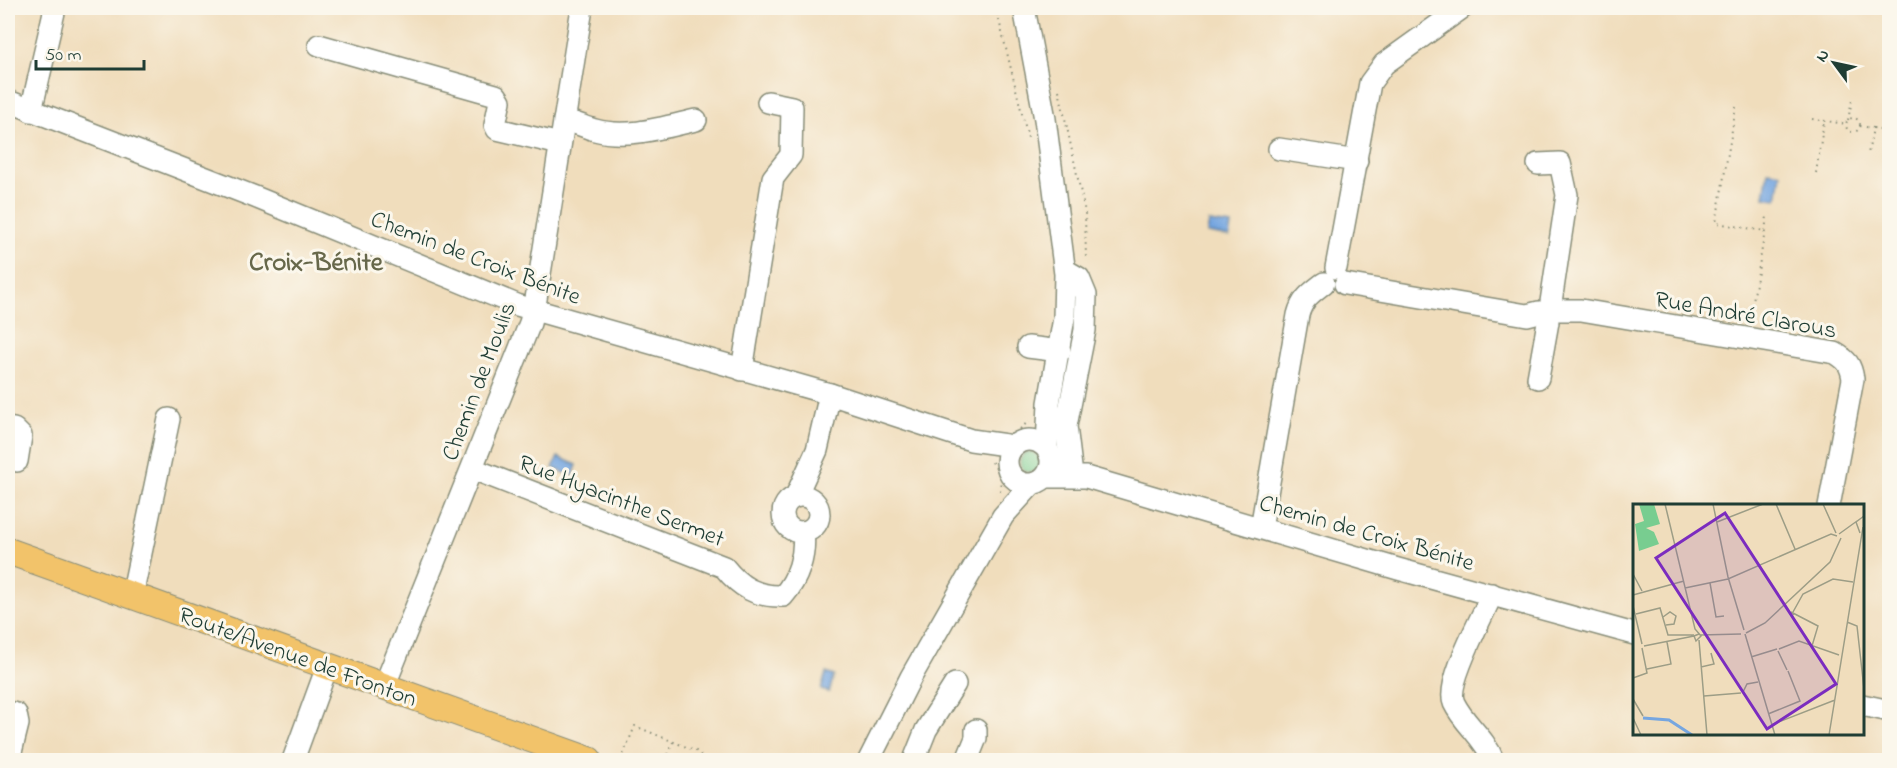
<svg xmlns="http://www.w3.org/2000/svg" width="1897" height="768" font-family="'Indie Flower',sans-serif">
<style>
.green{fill:#78cd90;stroke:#4c8562;stroke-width:1.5}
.water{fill:#76a6e0;stroke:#4a728a;stroke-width:1.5}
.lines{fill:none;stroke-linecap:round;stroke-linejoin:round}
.minor-casing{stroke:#888d78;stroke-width:24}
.major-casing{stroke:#888d78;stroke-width:28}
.path{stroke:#888d78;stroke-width:2;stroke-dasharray:1.5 4.5;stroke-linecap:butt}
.minor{stroke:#fff;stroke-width:21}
.major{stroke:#f2c36a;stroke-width:26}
.labels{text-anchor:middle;stroke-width:6;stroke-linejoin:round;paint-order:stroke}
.street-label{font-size:24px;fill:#1f3d34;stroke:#fbf7ec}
.quarter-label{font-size:27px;font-weight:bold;fill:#67684a;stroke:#fbf7ec}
.inset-river{fill:none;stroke:#76a6e0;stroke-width:3}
.inset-road{fill:none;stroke:#9c9d86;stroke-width:1.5}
.view{fill:#7b2cbf;fill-opacity:0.15;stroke:#7b2cbf;stroke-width:3}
.inset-edge{fill:none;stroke:#1f3d34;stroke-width:3}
</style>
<rect width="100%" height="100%" fill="#fbf7ec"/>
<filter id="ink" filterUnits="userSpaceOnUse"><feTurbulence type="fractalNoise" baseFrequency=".0167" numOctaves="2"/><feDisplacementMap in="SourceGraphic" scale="12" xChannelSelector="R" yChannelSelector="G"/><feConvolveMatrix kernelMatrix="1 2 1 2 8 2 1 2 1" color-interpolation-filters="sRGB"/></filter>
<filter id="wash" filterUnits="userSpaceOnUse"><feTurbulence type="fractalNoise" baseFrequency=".008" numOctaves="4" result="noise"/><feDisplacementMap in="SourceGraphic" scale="24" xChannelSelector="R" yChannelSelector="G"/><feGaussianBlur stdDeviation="1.35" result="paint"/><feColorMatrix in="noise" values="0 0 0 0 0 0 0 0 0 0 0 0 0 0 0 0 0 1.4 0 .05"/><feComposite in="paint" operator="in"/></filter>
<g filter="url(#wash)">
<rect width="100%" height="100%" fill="#f0ddbc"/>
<circle class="green" cx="1030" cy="462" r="10"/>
<g class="water">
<polygon points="1768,171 1781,173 1777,199 1764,197"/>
<polygon points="1209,222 1231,225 1229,237 1207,233"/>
<polygon points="558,457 577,465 573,476 553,468"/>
<polygon points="826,673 834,676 829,692 821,690"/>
</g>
</g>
<g filter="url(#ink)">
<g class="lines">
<defs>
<g id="minor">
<polyline points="1024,8 1045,119 1065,274 1064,318 1049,403 1047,448"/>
<polyline points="319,45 496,95 500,101 495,125 497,129 560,144"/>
<polyline points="8,101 255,197 517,305 830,394 971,440 1013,446"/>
<polyline points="31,111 55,8"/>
<path d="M564 120C575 122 584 127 595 130 627 139 665 127 696 120"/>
<polyline points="1279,149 1357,161"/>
<polyline points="1538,164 1560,163 1567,195 1551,302"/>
<polyline points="1336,268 1370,83 1384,64 1462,8"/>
<polyline points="1065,270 1079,278 1086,295 1085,330 1066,426 1071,467"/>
<polyline points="1345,284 1527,315 1539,312"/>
<path d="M1559 310H1581L1835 353C1847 360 1851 365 1853 379L1829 506"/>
<polyline points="1028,347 1060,351"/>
<polyline points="742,370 773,178 791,155 792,107 768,102"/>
<polyline points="1538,378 1548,322"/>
<polyline points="8,428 14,429 21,436 17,461"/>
<circle cx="1029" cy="462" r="22"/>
<path d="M473 469 724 567C740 587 756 597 783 596 798 579 806 555 803 532"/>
<polyline points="1046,477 1086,477 1398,569 1634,634"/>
<circle cx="801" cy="514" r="18"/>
<polyline points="796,496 817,450 830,394"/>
<path d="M1261 528 1298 315C1302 299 1311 293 1324 283"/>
<path d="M1492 594C1483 616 1445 683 1454 703 1464 724 1485 738 1493 760"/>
<polyline points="132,596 169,419"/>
<polyline points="384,687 530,323 536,299 582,8"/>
<polyline points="1862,705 1890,711"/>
<polyline points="8,712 16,714 18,724 9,760"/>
<polyline points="293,760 327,667"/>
<polyline points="869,760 911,677 1003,516 1032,484"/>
<polyline points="914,760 926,730 955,684"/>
<polyline points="967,760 976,738 976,730"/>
</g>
<polyline id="major" points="8,551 589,760"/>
</defs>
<use href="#minor" class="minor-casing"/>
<use href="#major" class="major-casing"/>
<g class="path">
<polyline points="996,8 1029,142"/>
<polyline points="1059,90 1085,212 1086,261"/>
<polyline points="1736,107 1716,223 1765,231 1753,301"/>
<circle cx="1853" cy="125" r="7"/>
<polyline points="1812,119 1846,124"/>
<polyline points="1848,120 1852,100"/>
<polyline points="1860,126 1873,128 1868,154"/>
<polyline points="1873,128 1880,130"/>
<polyline points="1816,173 1824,121"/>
<polyline points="1765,231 1767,216"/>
<polyline points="1020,429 1029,421"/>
<polyline points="992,462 1001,477 1000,492"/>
<polyline points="621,760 635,726 696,751 705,760"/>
<polyline points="666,760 673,742"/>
</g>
<use href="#minor" class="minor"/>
<use href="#major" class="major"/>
</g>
</g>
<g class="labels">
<g class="street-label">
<text transform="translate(476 257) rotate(21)" y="8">Chemin de Croix Bénite</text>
<text transform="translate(1746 314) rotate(10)" y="8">Rue André Clarous</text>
<text transform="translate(478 381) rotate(-69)" y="8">Chemin de Moulis</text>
<text transform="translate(622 500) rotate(21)" y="8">Rue Hyacinthe Sermet</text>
<text transform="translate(1367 532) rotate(16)" y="8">Chemin de Croix Bénite</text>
<text transform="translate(298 656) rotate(20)" y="8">Route/Avenue de Fronton</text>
</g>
<g class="quarter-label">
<text x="316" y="270">Croix-Bénite</text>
</g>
</g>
<g transform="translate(1633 504)">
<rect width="231" height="231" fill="#f0ddbc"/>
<path d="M6 0H21L27 20 13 24 21 28 26 40 6 47 2 20 11 17Z" fill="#78cd90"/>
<path class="inset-river" d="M10 214 36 216 59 231"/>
<path class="inset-road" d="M32 0 62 125 68 132 63 137 61 132 66 130M80 0 95 73 111 126M143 0 162 45M190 0 203 29M84 18 130 0M227 29 223 18 231 12M206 30 224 17M0 70 9 87M77 79 83 113 91 112M52 84 95 75 198 30 204 32M0 91 51 77M0 102 9 140M160 108 170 90 200 75 220 78M3 110 27 104 35 131H61M161 111 158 108 185 122 179 142M30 113 37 108 43 112 41 120 33 121M214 118 224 122 231 185M113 129 132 119 197 58 208 34M112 130 142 231M67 131 108 130M66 136 74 231M11 142 61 132M146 145 166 137 206 151M145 147 154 166M118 153 144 145M68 163 81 160 78 149M14 165 38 160 34 138M0 174 14 169 9 144M110 188 114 180 125 178M71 192 108 189M0 195 10 212M135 210 167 197 155 167M0 214 8 231M138 221 202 196M196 231 230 23"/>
<path class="view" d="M92 9 203 180 134 225 23 54Z"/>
<rect width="231" height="231" class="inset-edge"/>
</g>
<rect width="1897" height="768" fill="none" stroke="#fbf7ec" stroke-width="30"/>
<g transform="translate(1834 63) rotate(303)" stroke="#fbf7ec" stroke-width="4.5" paint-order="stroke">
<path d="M0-4.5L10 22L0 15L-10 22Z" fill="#1f3d34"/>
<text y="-9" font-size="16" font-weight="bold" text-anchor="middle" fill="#1f3d34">N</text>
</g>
<path d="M36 60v9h108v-9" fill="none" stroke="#1f3d34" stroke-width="3"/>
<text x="45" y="60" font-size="18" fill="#1f3d34" stroke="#fbf7ec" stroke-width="4.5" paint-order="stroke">50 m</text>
</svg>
